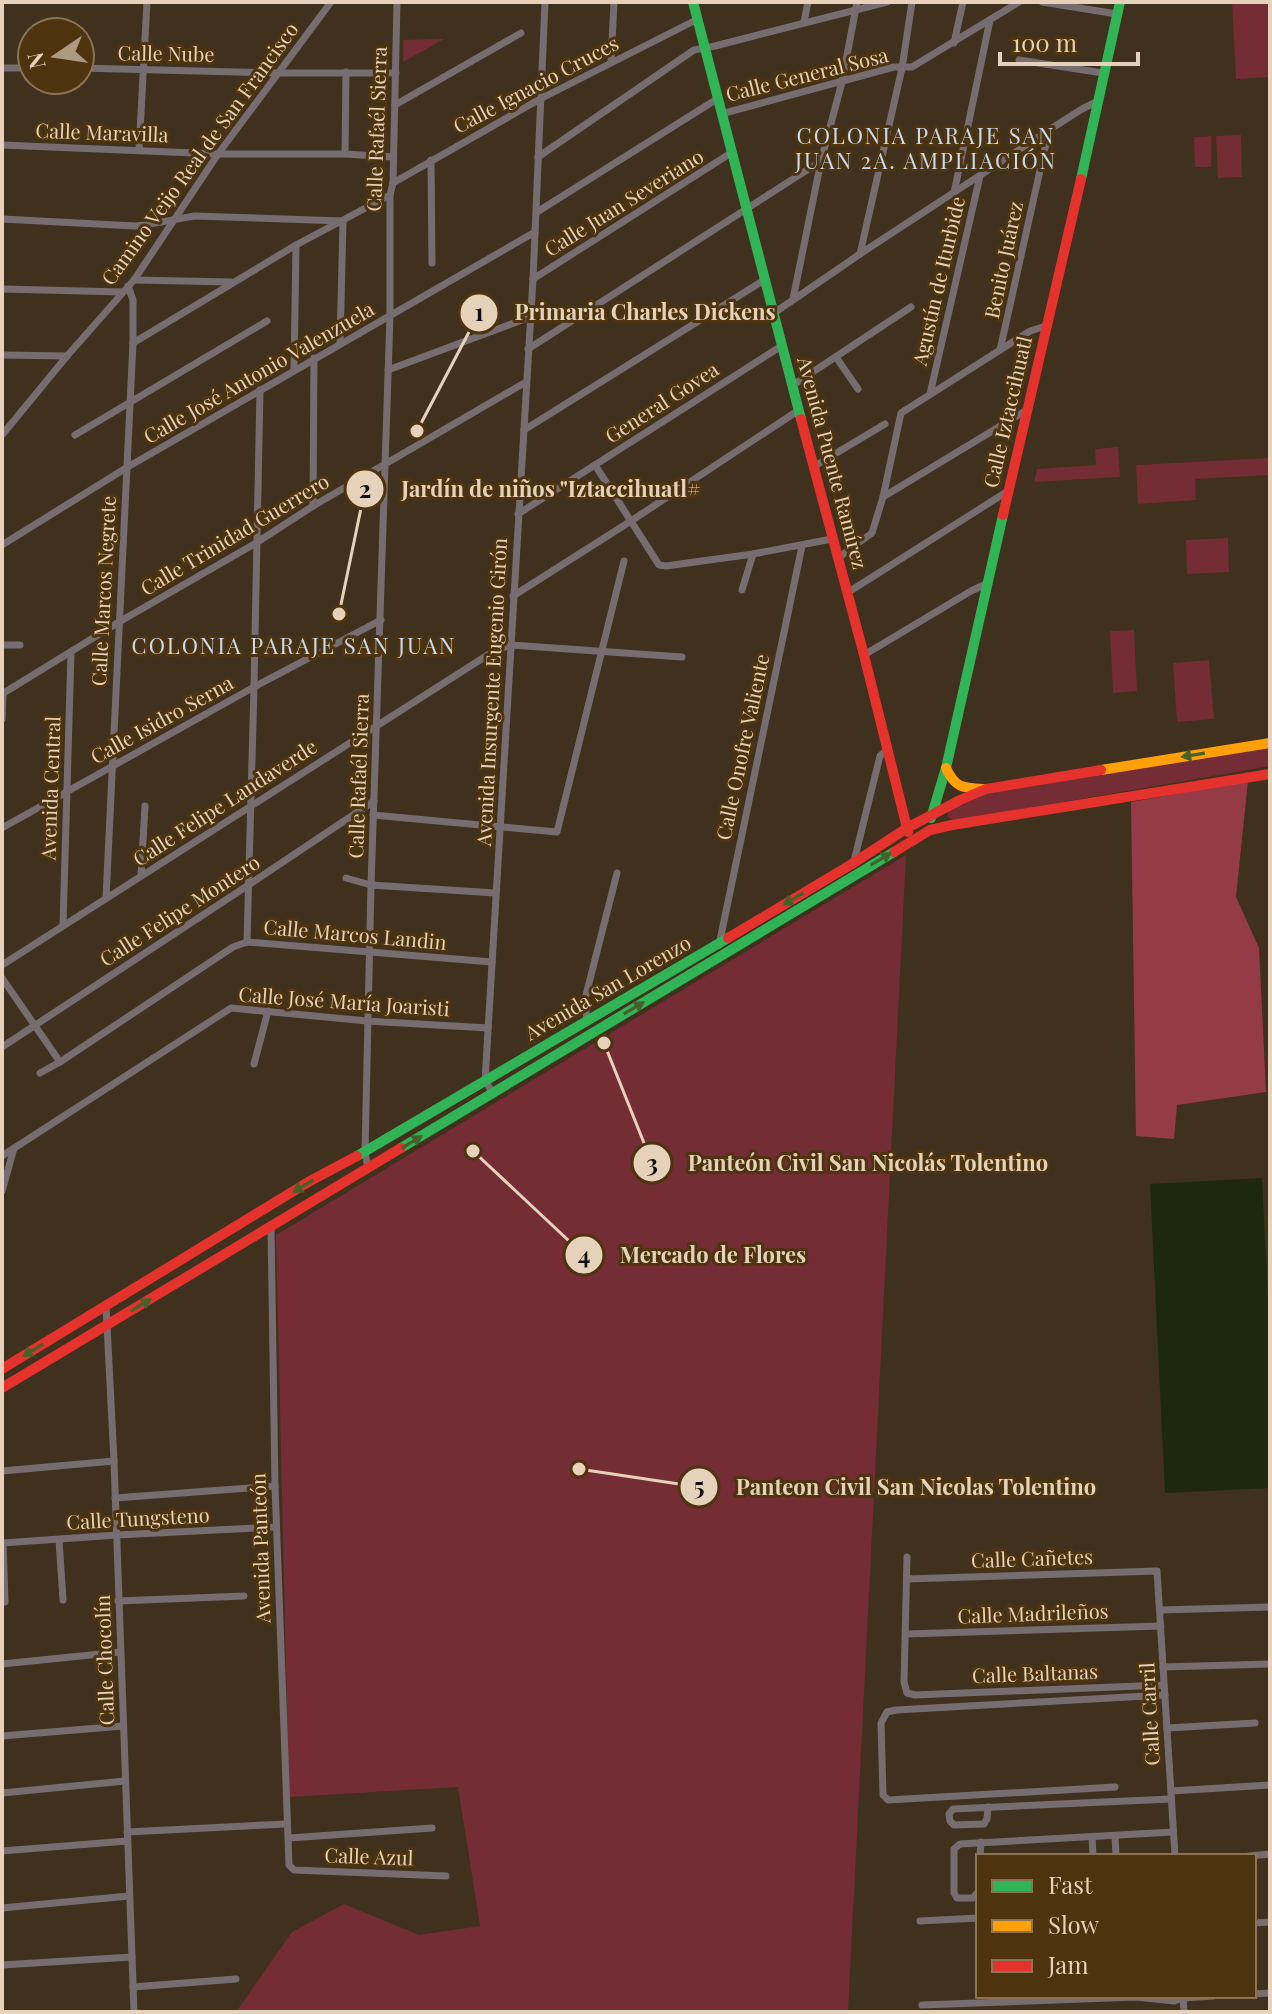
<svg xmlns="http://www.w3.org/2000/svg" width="1272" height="2014" font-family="'Playfair Display',serif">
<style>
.green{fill:#742c35}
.forest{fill:#953a47}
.water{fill:#1c290d}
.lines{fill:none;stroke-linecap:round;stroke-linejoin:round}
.street{stroke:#776d71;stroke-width:7}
.fast{stroke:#30b455;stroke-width:10}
.slow{stroke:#ff9f0a;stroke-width:10}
.jam{stroke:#e5322d;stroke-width:10}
.oneway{fill:#436128}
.labels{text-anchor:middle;stroke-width:6;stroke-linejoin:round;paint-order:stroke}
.street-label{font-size:20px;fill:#e6d2ba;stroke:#4d340f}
.neighbourhood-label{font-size:22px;letter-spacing:2px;fill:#c7dbf4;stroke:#4d340f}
.leader{fill:none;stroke:#e6d2ba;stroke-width:3}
.callout-dot{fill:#e6d2ba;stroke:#4d340f;stroke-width:3}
.mark-label{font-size:24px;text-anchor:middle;font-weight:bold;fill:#111}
.callout-label{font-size:22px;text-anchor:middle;font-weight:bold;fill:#e6d2ba;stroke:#4d340f;stroke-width:6;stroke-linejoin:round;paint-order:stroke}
</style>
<rect width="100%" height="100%" fill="#3f311d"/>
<g class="green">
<polygon points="1232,2 1270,2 1270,77 1236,79"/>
<polygon points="444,39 403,62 403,40"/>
<polygon points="1241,135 1242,177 1218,178 1216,136"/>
<polygon points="1211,136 1211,167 1195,167 1194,137"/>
<polygon points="1118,447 1120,477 1034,482 1037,469 1096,465 1095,449"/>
<polygon points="1270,458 1270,475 1195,479 1196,500 1138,504 1136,465"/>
<polygon points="1228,538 1229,572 1187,574 1186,540"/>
<polygon points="1134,630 1137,691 1113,693 1110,631"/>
<polygon points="1209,660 1214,719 1177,722 1173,663"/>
<polygon points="1270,746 1270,766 954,821 947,816 949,806 963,798"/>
<polygon points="906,855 848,2012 236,2012 292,1932 344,1904 419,1935 480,1926 458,1787 289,1797 276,1235"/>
</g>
<polygon class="forest" points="1248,781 1236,897 1259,948 1266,1092 1177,1105 1174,1139 1136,1136 1131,802"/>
<polygon class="water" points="1262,1178 1270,1339 1270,1488 1165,1493 1150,1184"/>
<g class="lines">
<g class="street">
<polyline points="1042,2 1117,14"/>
<polyline points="804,22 808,2"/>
<polyline points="954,43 963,2"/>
<polyline points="1019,60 1103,73"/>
<polyline points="611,62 614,2"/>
<polyline points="2,68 32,68"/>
<polyline points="80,68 277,73 396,73"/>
<polyline points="395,105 521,33"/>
<polyline points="721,114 894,67 912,67 1019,2"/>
<polyline points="2,145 218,154 345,154 393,157"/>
<polyline points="139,150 147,2"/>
<polyline points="345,154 346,72"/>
<polyline points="538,157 694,50 715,46 887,2"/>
<polyline points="431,160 432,263"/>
<polyline points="393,183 540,99 696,20"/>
<polyline points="954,193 990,20"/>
<polyline points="537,212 717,99"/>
<path d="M2 219 135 226C156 224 175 219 195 216L343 221"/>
<polyline points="860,254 902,68 912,2"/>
<polyline points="533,279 731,153"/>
<polyline points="134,280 231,282"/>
<polyline points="2,289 122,292"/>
<polyline points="793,299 821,161 842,82 857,2"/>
<polyline points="774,313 860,254 1049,130 1082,109 1098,101"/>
<polyline points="133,343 296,245 390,195"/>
<polyline points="340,344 343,221"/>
<polyline points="528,349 821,161"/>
<polyline points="1000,350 1049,130"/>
<polyline points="2,355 67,356"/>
<polyline points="836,357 858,389"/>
<polyline points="294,370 296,245"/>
<polyline points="388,370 530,317"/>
<polyline points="793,385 911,307"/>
<polyline points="930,394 980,176"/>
<polyline points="524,430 766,279"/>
<polyline points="2,435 67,356 134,280 218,154 331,2"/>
<polyline points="75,435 267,321"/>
<polyline points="595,465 659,565 666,566 753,554 832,539"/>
<polyline points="813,467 885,424"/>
<polyline points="883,497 1027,410"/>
<polyline points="313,506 314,358"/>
<polyline points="518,514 783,345"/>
<polyline points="2,545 126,468 535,232"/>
<polyline points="838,558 872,533 883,497 901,413 1030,331 1046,326"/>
<polyline points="742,590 753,554"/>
<polyline points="847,593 1008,491"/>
<polyline points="513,596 631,521 799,410"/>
<polyline points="2,645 20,645"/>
<polyline points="864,655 971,591 986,584"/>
<polyline points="2,694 119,622 256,543 313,506 526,382"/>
<polyline points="2,719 3,694"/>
<polyline points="373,815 557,832 624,561"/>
<polyline points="2,828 254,687 381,620"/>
<polyline points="853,865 880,756 888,749"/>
<polyline points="141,876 145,806"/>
<polyline points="346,878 371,885 495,893"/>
<polyline points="106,898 133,343 133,300 128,286"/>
<polyline points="63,925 71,652"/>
<polyline points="247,942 254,687 260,390"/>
<polyline points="719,945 802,546"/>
<polyline points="2,965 494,651 511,645 682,657"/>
<polyline points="2,978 60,1062"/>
<polyline points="587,1022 585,999 617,873"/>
<polyline points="2,1047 247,886 374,801"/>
<polyline points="254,1064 268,1011"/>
<polyline points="40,1073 60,1062 233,947 247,942 492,962"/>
<polyline points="493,1093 485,1081 533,279 545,2"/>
<polyline points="2,1156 231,1008 367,1021 488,1028"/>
<polyline points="368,1168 365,1152 371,885 390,316 390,195 393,183 397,2"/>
<polyline points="2,1191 14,1148"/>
<polyline points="271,1227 275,1486 289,1865 294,1870 446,1876"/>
<polyline points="106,1306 114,1461 134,2012"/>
<polyline points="2,1471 114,1461"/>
<polyline points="115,1498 275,1486"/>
<polyline points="59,1540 63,1600"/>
<polyline points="2,1543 117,1535 276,1527"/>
<polyline points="3,1543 5,1602"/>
<polyline points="907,1557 904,1682 907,1693 915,1695 1164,1685"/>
<polyline points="907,1579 1157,1571 1175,1856"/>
<polyline points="118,1601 244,1596"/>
<polyline points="1160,1610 1270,1607"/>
<polyline points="907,1634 1161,1626"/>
<polyline points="2,1664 120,1652"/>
<polyline points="1163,1667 1270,1664"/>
<polyline points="1167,1728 1255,1723"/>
<polyline points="2,1736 123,1726"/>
<polyline points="1115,1787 888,1800 883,1795 881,1723 887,1712 896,1710 1165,1695"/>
<polyline points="1171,1791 1270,1785"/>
<polyline points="2,1793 125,1781"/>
<polyline points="988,1807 987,1819 984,1824 954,1825 950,1821 949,1814 953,1809 1171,1799"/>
<polyline points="127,1832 286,1824"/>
<polyline points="1115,1836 1116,1856"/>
<polyline points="1092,1837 1093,1856"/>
<polyline points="289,1838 432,1828"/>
<polyline points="2,1851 127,1841"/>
<polyline points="980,1856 981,1842"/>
<polyline points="1249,1856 1270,1854"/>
<polyline points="978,1892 973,1898 957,1898 954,1893 954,1849 960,1844 1173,1832"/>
<polyline points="2,1908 129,1896"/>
<polyline points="920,1921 978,1918"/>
<polyline points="1254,1923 1270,1922"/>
<polyline points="2,1965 132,1957"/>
<polyline points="133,1987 236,1979"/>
<polyline points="1254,1994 1270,1993"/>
<polyline points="1183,1996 1184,2012"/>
<polyline points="922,2005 1136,1997 1174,2001 1183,1998 1213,1996"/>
</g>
<g class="fast">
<polyline points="693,2 801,419"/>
<polyline points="1081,179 1120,2"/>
<polyline points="931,818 946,768 1003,515"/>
<polyline points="401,1148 894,852"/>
<polyline points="357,1156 728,938"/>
</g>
<g class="slow">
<path d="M946 768C955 788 963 788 984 789"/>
<polyline points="1101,770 1270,743"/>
</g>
<g class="jam">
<polyline points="801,419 864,655 908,832"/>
<polyline points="1003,515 1081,179"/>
<polyline points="894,852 930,830 952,825 1270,774"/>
<polyline points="728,938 852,864 907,828 960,800 986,789 1101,770"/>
<polyline points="2,1369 310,1181 357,1156"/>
<polyline points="2,1388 401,1148"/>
</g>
</g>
<defs><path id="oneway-solid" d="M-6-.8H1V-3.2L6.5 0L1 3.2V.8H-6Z" transform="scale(2)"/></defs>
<g class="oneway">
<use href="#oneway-solid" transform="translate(1193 755) rotate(171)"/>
<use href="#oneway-solid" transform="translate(881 859) rotate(-31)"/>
<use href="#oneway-solid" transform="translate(793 899) rotate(149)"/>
<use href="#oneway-solid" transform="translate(634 1008) rotate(-31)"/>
<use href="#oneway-solid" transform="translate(412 1142) rotate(-31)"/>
<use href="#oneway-solid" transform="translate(303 1186) rotate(149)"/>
<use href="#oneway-solid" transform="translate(141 1305) rotate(-31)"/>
<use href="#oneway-solid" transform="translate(33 1350) rotate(149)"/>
</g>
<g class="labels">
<g class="street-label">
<text transform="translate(166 54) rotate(1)" y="7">Calle Nube</text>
<text transform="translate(807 75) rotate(-14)" y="7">Calle General Sosa</text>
<text transform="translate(536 85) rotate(-28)" y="7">Calle Ignacio Cruces</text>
<text transform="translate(377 129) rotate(-88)" y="7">Calle Rafaél Sierra</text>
<text transform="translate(102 133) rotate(2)" y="7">Calle Maravilla</text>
<text transform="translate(200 154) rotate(-54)" y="7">Camino Veijo Real de San Francisco</text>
<text transform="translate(624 203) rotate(-32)" y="7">Calle Juan Severiano</text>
<text transform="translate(1004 260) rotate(-78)" y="7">Benito Juárez</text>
<text transform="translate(939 281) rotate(-77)" y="7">Agustín de Iturbide</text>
<text transform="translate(259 373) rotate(-30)" y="7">Calle José Antonio Valenzuela</text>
<text transform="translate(662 403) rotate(-33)" y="7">General Govea</text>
<text transform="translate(1008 412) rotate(-77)" y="7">Calle Iztaccihuatl</text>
<text transform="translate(832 463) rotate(75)" y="7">Avenida Puente Ramírez</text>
<text transform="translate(235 535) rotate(-31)" y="7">Calle Trinidad Guerrero</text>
<text transform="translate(104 591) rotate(-87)" y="7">Calle Marcos Negrete</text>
<text transform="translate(492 692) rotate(-87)" y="7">Avenida Insurgente Eugenio Girón</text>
<text transform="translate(162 720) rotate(-29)" y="7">Calle Isidro Serna</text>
<text transform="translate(743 747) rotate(-78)" y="7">Calle Onofre Valiente</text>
<text transform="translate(359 776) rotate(-88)" y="7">Calle Rafaél Sierra</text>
<text transform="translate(51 788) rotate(-88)" y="7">Avenida Central</text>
<text transform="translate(225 803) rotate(-33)" y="7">Calle Felipe Landaverde</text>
<text transform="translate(180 911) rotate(-33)" y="7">Calle Felipe Montero</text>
<text transform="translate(355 935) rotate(5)" y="7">Calle Marcos Landin</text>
<text transform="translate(608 988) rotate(-30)" y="7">Avenida San Lorenzo</text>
<text transform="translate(344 1002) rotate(4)" y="7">Calle José María Joaristi</text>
<text transform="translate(138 1519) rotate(-3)" y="7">Calle Tungsteno</text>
<text transform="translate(261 1548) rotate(-92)" y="7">Avenida Panteón</text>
<text transform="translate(1032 1559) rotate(-2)" y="7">Calle Cañetes</text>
<text transform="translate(1033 1614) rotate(-2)" y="7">Calle Madrileños</text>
<text transform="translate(105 1660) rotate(-92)" y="7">Calle Chocolín</text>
<text transform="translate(1035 1674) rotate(-2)" y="7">Calle Baltanas</text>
<text transform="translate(1150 1714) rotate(-93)" y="7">Calle Carril</text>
<text transform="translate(369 1857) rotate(2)" y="7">Calle Azul</text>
</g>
<g class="neighbourhood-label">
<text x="926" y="144">COLONIA PARAJE SAN<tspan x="926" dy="25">JUAN 2A. AMPLIACIÓN</tspan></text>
<text x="294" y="654">COLONIA PARAJE SAN JUAN</text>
</g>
</g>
<path class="leader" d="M417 431L479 313M339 614L365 489M604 1043L652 1163M473 1151L584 1255M579 1469L699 1487"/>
<g class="callout-dot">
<circle cx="417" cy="431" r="8"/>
<circle cx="339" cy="614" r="8"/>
<circle cx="604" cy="1043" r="8"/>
<circle cx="473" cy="1151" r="8"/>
<circle cx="579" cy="1469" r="8"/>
<circle cx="479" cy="313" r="20"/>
<circle cx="365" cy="489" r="20"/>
<circle cx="652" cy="1163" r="20"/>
<circle cx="584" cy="1255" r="20"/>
<circle cx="699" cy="1487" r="20"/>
</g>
<g class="mark-label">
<text x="479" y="321">1</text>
<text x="365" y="498">2</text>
<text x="652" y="1172">3</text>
<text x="584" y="1264">4</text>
<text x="699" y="1495">5</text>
</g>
<g class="callout-label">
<text x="645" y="320">Primaria Charles Dickens</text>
<text x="551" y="497">Jardín de niños "Iztaccihuatl#</text>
<text x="868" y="1171">Panteón Civil San Nicolás Tolentino</text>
<text x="713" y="1263">Mercado de Flores</text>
<text x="916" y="1495">Panteon Civil San Nicolas Tolentino</text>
</g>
<rect width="1272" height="2014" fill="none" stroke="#e6d2ba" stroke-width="8"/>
<rect x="976" y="1854" width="280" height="144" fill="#4d340f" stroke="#8a7353" stroke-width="2"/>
<rect x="992" y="1880" width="40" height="12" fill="#30b455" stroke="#8a7353" stroke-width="2"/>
<text x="1048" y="1894" font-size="24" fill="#e6d2ba">Fast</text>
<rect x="992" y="1920" width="40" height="12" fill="#ff9f0a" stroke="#8a7353" stroke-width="2"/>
<text x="1048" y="1934" font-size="24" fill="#e6d2ba">Slow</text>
<rect x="992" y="1960" width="40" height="12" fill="#e5322d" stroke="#8a7353" stroke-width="2"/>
<text x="1048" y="1974" font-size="24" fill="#e6d2ba">Jam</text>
<g transform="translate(56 56) rotate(257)"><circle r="38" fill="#4d340f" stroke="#8a7353" stroke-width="2"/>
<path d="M0-6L14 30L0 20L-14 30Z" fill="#ac9a83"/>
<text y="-12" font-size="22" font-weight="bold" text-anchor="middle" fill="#e6d2ba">N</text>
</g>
<path d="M1000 52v12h138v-12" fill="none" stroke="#e6d2ba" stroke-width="4"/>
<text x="1012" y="52" font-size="24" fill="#e6d2ba" stroke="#4d340f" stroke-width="6" paint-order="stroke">100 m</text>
</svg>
